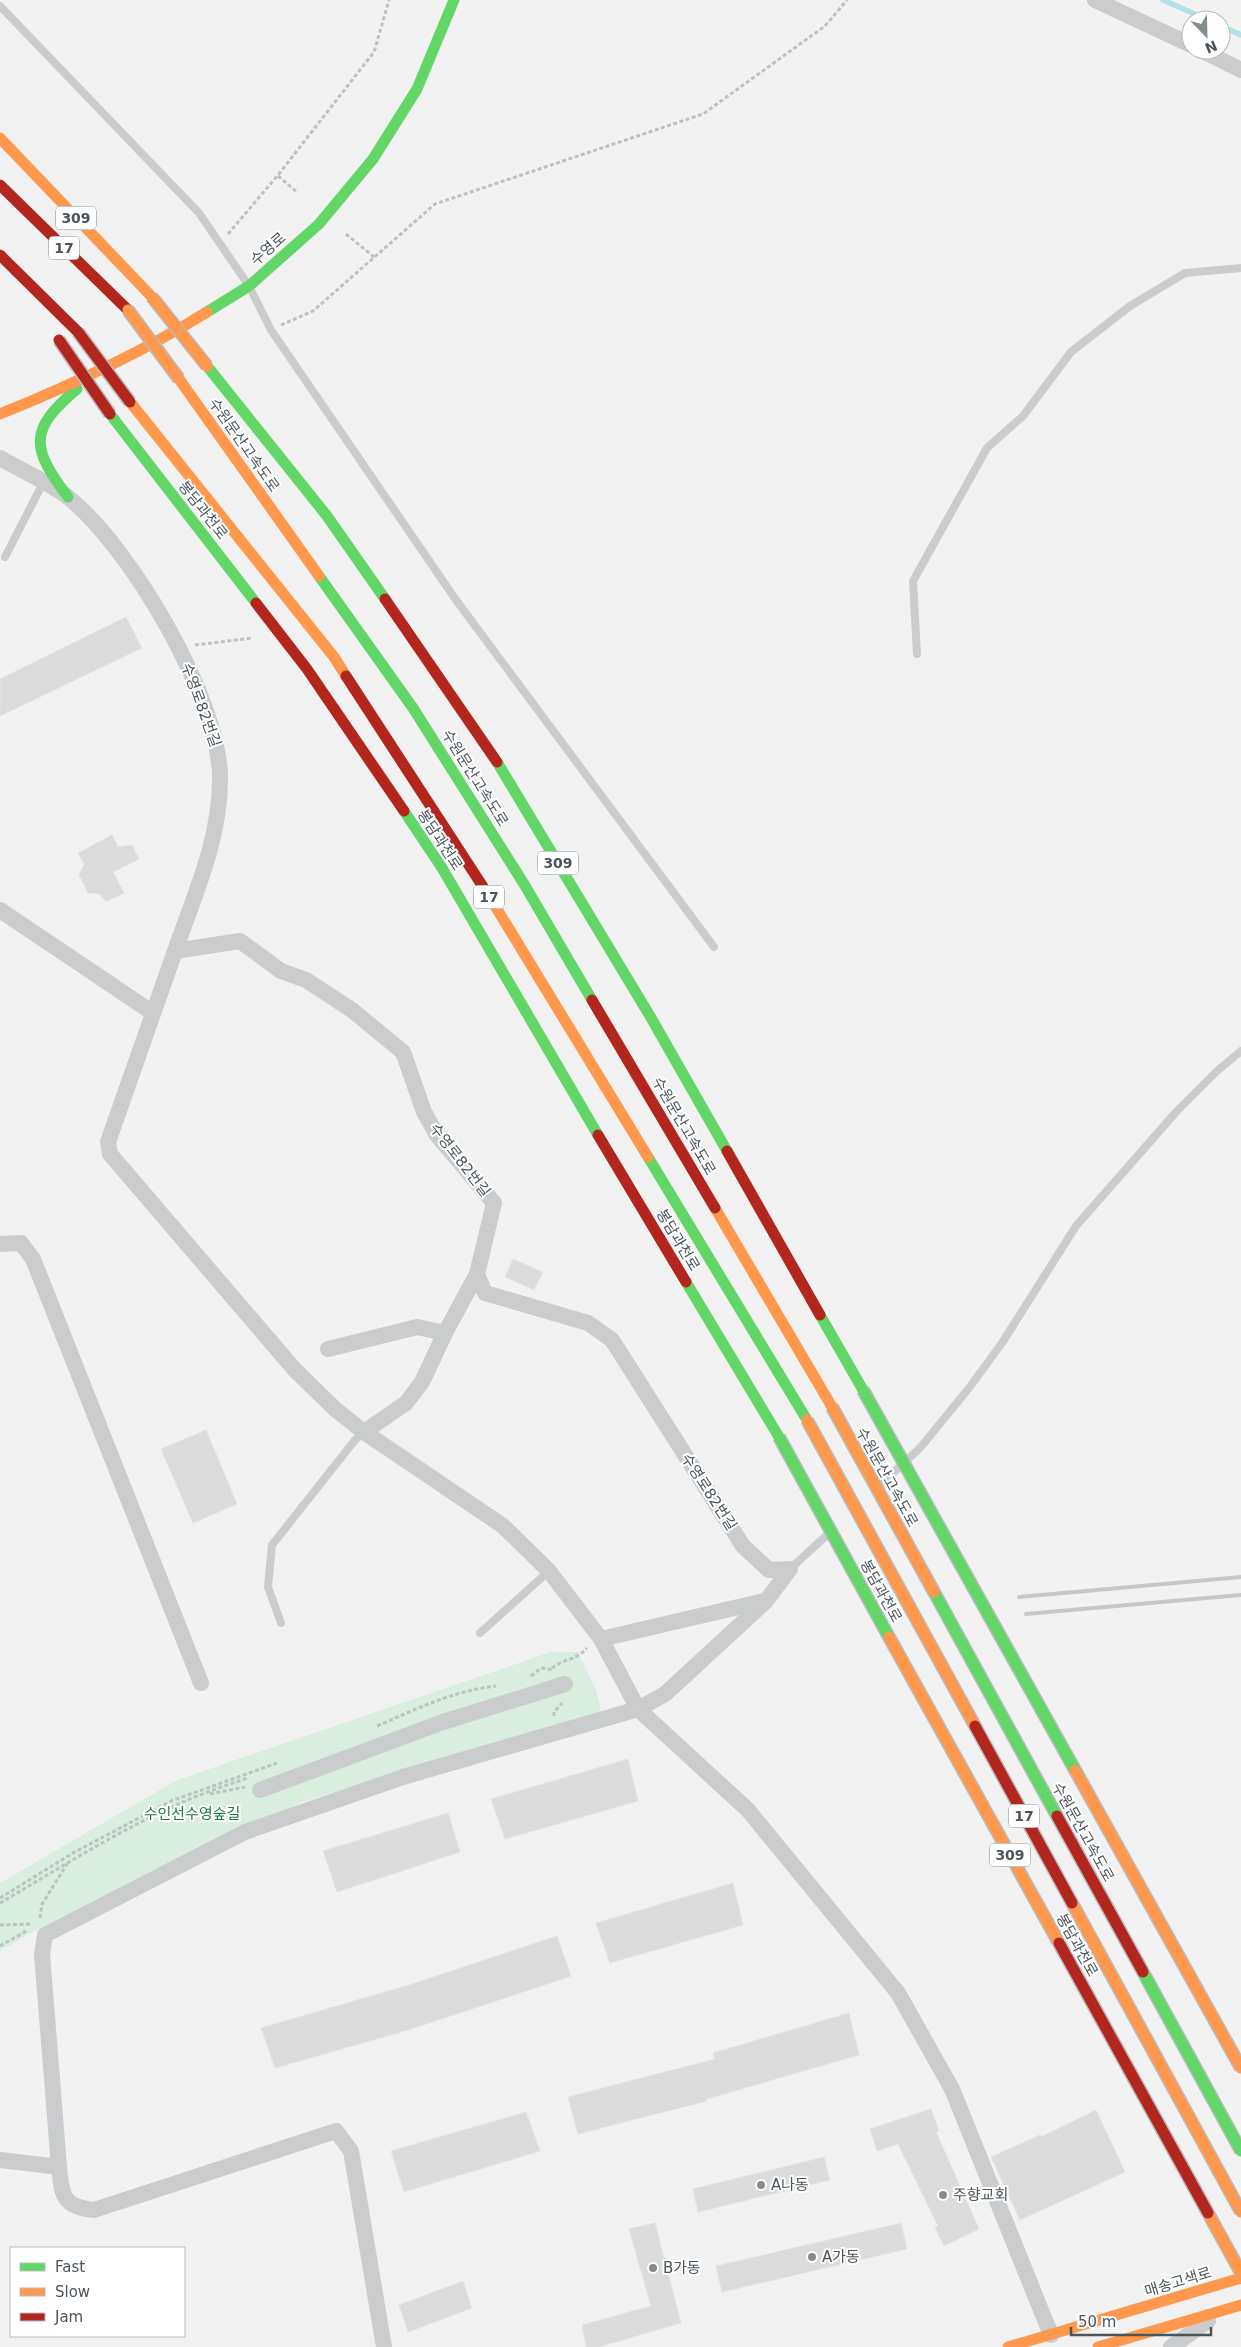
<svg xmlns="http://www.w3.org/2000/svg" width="1241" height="2347" font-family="'DejaVu Sans','Noto Sans KR',sans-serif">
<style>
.green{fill:#d9eedf}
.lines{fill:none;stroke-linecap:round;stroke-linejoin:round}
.stream{stroke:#b2e0e8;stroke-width:5.5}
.building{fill:#dbdbdc;stroke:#e3e4e4}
.path{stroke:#bac3c0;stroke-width:3;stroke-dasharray:4 2.5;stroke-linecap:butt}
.lane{stroke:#cacccd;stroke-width:8}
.street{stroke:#cacccd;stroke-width:16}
.fast{stroke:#63d668;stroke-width:11}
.slow{stroke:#ff974d;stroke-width:11}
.jam{stroke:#b3261e;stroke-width:11}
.rail{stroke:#c6c8c8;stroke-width:4}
.fast-bridge-casing{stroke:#b8bcc0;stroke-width:14;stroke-linecap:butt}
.slow-bridge-casing{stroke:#b8bcc0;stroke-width:14;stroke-linecap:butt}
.jam-bridge-casing{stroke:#b8bcc0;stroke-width:14;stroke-linecap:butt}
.fast-bridge{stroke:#63d668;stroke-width:11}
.slow-bridge{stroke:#ff974d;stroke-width:11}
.jam-bridge{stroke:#b3261e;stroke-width:11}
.poi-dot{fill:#858c90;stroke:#fff;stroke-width:2}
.labels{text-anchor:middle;stroke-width:4;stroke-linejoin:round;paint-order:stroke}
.shield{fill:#fff;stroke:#80888d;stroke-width:1}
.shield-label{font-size:14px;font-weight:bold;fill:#4a555c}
.street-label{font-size:15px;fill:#4a555c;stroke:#fff}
.park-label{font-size:15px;fill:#217746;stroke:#fff}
.poi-label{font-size:15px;fill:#4a555c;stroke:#fff;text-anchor:start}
</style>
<rect width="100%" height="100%" fill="#f2f2f2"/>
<polygon class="green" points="551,1652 578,1652 596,1690 601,1712 302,1802 27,1935 0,1951 0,1883 177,1780"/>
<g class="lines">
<g class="stream">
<polyline points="1163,0 1208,20"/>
<polyline points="1221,26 1241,35"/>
</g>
</g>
<g class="building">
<polygon points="126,617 142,648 0,716 0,679"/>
<polygon points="112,835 118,847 132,845 139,859 113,872 124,893 106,902 100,894 88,893 79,875 84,864 78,853"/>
<polygon points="513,1259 543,1272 534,1290 505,1277"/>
<polygon points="206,1430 237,1504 193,1523 161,1449"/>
<polygon points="628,1759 638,1801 505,1839 491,1799"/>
<polygon points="448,1813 460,1852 337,1892 323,1851"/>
<polygon points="733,1883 743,1925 610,1963 596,1923"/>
<polygon points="557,1936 571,1976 408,2030 275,2068 261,2028 409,1985"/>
<polygon points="849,2013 859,2055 707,2099 707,2101 578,2134 568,2097 715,2059 713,2053"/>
<polygon points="931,2109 939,2131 936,2132 979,2229 944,2246 935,2228 938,2226 898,2144 877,2151 870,2129"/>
<polygon points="1096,2110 1125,2172 1020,2220 991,2157 1040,2135 1041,2137"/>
<polygon points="526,2112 540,2151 404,2192 391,2151"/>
<polygon points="824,2157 830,2180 698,2212 693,2189"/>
<polygon points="655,2223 681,2323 599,2347 586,2347 582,2325 651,2306 629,2229"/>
<polygon points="901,2223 907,2249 722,2292 716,2266"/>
<polygon points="463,2281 472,2308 408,2332 399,2305"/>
</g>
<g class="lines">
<g class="path">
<polyline points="278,176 298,193"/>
<polyline points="228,234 278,175 374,52 389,0"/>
<polyline points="346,234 374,257"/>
<polyline points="281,325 313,311 435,204 703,114 825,26 847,0"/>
<polyline points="195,645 253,638"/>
<path d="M552 1668C563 1659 577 1660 587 1648"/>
<polyline points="531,1676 541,1668 554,1670"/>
<polyline points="554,1716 554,1712 562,1703"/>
<path d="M377 1726C417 1709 452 1691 496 1686"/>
<polyline points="210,1794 245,1787"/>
<polyline points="0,1898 73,1853 171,1801 277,1763"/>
<path d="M0 1903C60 1868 119 1830 183 1802 204 1793 226 1785 248 1778"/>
<polyline points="40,1918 42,1904 67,1864"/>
<polyline points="0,1925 32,1924"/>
<polyline points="0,1946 28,1930"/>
</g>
<g class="lane">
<polyline points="0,6 199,213 249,286 271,330 456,600 714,947"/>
<polyline points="5,557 43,483"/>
<polyline points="917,654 913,581 987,448 1023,416 1071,352 1130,306 1185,273 1241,268"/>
<polyline points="881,1484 920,1448 969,1388 1002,1343 1076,1226 1177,1111 1217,1071 1241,1051"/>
<polyline points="790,1569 827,1535"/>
<polyline points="281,1623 268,1587 272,1545 355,1440 364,1432"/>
<polyline points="480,1633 549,1571"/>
</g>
<g class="street">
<polyline points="1095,0 1191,45"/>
<polyline points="1201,50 1241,70"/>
<path d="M0 458C22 471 49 482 69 498 130 547 221 700 220 780 220 840 194 896 175 951L240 941 281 971 306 980 352 1010 403 1052 424 1112 437 1135 494 1203 477 1274 485 1293 588 1323 612 1340 743 1546 769 1570 790 1569 766 1601 665 1694 638 1709 601 1639 549 1571 503 1526 364 1432 335 1409 295 1370 110 1154 108 1142 175 951"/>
<polyline points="0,910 153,1013"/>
<polyline points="0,1244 21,1243 33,1259 201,1683"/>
<polyline points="328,1349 417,1327 445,1333"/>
<polyline points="364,1432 406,1403 422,1382 445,1333 477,1274"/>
<polyline points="601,1639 764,1601"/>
<polyline points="260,1790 443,1722 565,1684"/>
<polyline points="0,2160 59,2167"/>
<path d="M384 2347 351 2151 336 2131 94 2210C62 2207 62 2195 59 2167L42 1954 45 1935 245 1832 403 1777 638 1709 748 1810 898 1993 952 2089 1051 2335"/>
<polyline points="1171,2347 1208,2321"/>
</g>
<g class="fast">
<polyline points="207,312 249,286 319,224 373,159 417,89 454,0"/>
<polyline points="207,366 327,516 385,599"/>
<polyline points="110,414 256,603"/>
<path d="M68 497C31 448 28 430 77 389"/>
<polyline points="319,576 413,708 524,884 592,1000"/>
<polyline points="497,762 650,1016 727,1151"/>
<polyline points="404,811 442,868 598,1135"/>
<polyline points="648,1157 807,1420"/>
<polyline points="686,1282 779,1437"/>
<polyline points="820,1315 863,1390"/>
</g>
<g class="slow">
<polyline points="0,138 152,297"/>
<polyline points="179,379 319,576"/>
<polyline points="130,402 334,657 346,676"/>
<path d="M0 414C72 385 141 353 207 312"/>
<polyline points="489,896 648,1157"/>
<polyline points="715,1208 832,1407"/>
<polyline points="1008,2347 1241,2278"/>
<polyline points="1098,2347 1241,2305"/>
</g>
<g class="jam">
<polyline points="0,185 128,310"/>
<polyline points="0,255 78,332"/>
<polyline points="385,599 497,762"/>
<polyline points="256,603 307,669 404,811"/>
<polyline points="346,676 489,896"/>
<polyline points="592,1000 715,1208"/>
<polyline points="598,1135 686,1282"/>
<polyline points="727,1151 820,1315"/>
</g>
<g class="rail">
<polyline points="1019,1597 1241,1577"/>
<polyline points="1026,1614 1241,1595"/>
</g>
<defs>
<g id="fast-bridge">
<polyline points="863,1390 1075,1770"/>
<polyline points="779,1437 889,1637"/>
<polyline points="934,1592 1057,1816"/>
<polyline points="1143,1972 1241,2151"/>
</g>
<g id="slow-bridge">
<polyline points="152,297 207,366"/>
<polyline points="128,310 179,379"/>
<polyline points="832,1407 934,1592"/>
<polyline points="807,1420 975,1726"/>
<polyline points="889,1637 1059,1943"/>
<polyline points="1075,1770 1241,2068"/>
<polyline points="1072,1903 1241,2212"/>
<polyline points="1208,2213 1241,2273"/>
</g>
<g id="jam-bridge">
<polyline points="78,332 130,402"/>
<polyline points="59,340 110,414"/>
<polyline points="975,1726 1072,1903"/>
<polyline points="1057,1816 1143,1972"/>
<polyline points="1059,1943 1208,2213"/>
</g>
</defs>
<use href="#fast-bridge" class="fast-bridge-casing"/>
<use href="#slow-bridge" class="slow-bridge-casing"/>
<use href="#jam-bridge" class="jam-bridge-casing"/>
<use href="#fast-bridge" class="fast-bridge"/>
<use href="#slow-bridge" class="slow-bridge"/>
<use href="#jam-bridge" class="jam-bridge"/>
</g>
<g class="poi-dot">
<circle cx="761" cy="2185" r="5"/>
<circle cx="943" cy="2195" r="5"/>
<circle cx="812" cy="2257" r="5"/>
<circle cx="653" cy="2268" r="5"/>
</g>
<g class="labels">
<g class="shield">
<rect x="56" y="206.5" width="40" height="23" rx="4"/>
<rect x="49" y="236.5" width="30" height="23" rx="4"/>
<rect x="538" y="851.5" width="40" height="23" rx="4"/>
<rect x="474" y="885.5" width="30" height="23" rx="4"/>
<rect x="1009" y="1804.5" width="30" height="23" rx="4"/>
<rect x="990" y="1843.5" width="40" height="23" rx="4"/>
</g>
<g class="shield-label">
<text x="76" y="223">309</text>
<text x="64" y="253">17</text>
<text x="558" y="868">309</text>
<text x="489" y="902">17</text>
<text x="1024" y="1821">17</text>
<text x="1010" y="1860">309</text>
</g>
<g class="street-label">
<text transform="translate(268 249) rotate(-41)" y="5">수영로</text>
<text transform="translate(244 445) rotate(55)" y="5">수원문산고속도로</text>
<text transform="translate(203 510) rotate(52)" y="5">봉담과천로</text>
<text transform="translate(201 705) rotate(70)" y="5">수영로82번길</text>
<text transform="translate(475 778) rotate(58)" y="5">수원문산고속도로</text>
<text transform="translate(440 840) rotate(57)" y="5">봉담과천로</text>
<text transform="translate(684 1126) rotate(60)" y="5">수원문산고속도로</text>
<text transform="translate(460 1160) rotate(52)" y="5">수영로82번길</text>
<text transform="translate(678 1240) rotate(59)" y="5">봉담과천로</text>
<text transform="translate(887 1477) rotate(61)" y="5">수원문산고속도로</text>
<text transform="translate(709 1492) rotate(57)" y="5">수영로82번길</text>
<text transform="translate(881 1591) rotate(61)" y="5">봉담과천로</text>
<text transform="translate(1083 1832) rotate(61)" y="5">수원문산고속도로</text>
<text transform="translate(1077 1945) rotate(61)" y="5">봉담과천로</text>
<text transform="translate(1178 2282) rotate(-17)" y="5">매송고색로</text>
</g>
<g class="park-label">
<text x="192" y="1819">수인선수영숲길</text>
</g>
<g class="poi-label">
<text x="771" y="2190">A나동</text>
<text x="953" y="2200">주향교회</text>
<text x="822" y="2262">A가동</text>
<text x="663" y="2273">B가동</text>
</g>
</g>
<rect x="10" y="2247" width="175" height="90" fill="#ffffff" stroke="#b7bbbe"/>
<rect x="20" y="2263" width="25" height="8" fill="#63d668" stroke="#b7bbbe"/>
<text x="55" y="2272" font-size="15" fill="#4a555c">Fast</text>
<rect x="20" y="2288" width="25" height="8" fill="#ff974d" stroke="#b7bbbe"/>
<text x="55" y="2297" font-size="15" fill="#4a555c">Slow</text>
<rect x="20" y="2313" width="25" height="8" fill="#b3261e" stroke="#b7bbbe"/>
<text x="55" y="2322" font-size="15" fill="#4a555c">Jam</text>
<g transform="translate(1206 35) rotate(157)"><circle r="24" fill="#ffffff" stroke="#b7bbbe"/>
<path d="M0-4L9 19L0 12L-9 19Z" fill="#858c90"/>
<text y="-8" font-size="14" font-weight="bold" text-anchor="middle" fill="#4a555c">N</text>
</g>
<path d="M1071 2327v8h140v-8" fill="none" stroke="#4a555c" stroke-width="2.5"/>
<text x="1078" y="2327" font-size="15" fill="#4a555c" stroke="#ffffff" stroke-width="4" paint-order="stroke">50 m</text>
</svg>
